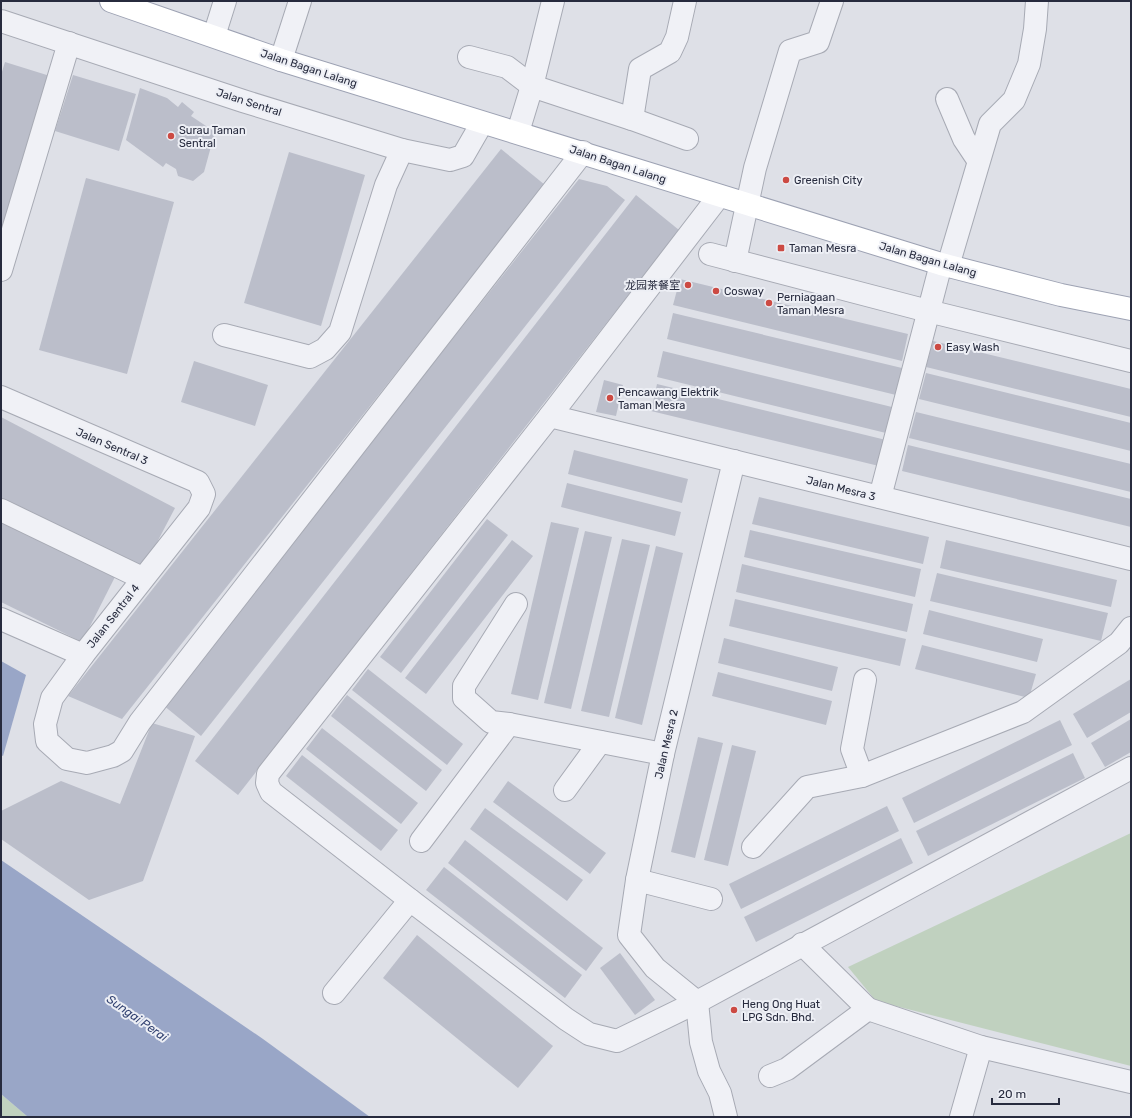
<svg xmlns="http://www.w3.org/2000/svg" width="1132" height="1118" font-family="Rubik,'Noto Sans SC',sans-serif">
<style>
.green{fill:#c0d1bf}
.water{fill:#99a6c7}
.building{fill:#bbbeca}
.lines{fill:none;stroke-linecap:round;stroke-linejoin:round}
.minor-casing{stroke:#a7aab4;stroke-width:24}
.major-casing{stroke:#9da2b3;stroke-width:24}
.minor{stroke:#f0f1f6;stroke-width:22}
.major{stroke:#fff;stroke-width:22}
.poi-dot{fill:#cc4a43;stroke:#edeff5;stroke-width:1.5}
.labels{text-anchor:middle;stroke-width:4;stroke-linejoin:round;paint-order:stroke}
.street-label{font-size:11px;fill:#272b3e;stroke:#edeff5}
.poi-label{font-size:11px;fill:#272b3e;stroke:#edeff5;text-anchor:start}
.water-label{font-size:12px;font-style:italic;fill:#324271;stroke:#edeff5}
</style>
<rect width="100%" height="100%" fill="#dee0e7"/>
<g class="green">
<polygon points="1131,833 1131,1066 876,1001 848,967"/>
<polygon points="1,1094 28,1117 1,1117"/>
</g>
<g class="water">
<polygon points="1,661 26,675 3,756 1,755"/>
<polygon points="1,860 263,1039 370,1117 28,1117 1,1094"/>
</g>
<g class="building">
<polygon points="5,62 50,76 1,248 1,75"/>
<polygon points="73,75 136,94 119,151 55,131"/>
<polygon points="140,88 167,98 178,107 182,102 194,112 191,116 215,132 204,172 193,181 178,176 176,169 166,163 163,167 126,140"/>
<polygon points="501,149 545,185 122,719 68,696"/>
<polygon points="289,152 365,175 321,326 244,303"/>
<polygon points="86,178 174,202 127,374 39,350"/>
<polygon points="579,179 607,186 625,200 201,736 163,705"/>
<polygon points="636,195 679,230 238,795 195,761"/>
<polygon points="680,279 908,334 902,361 673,305"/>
<polygon points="673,313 902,368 896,395 667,339"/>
<polygon points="933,341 1131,389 1131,417 926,367"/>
<polygon points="663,351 892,407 886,433 657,377"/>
<polygon points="194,361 268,385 255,426 181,402"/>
<polygon points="926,373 1131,423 1131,451 919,399"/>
<polygon points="604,380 623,385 616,416 596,412"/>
<polygon points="657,384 886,440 879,466 651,411"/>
<polygon points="916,412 1131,464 1131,492 909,438"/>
<polygon points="1,417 175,508 141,573 1,500"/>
<polygon points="908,445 1131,499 1131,527 902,471"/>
<polygon points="574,450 688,479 682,503 568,474"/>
<polygon points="567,483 681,512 675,536 561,507"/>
<polygon points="759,497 929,537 923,564 752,524"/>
<polygon points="1,515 117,573 82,642 1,602"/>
<polygon points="487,519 508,535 401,673 380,657"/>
<polygon points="551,522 579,528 538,700 511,694"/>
<polygon points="750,530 921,569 915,597 744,557"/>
<polygon points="585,531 612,537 571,709 544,703"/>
<polygon points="622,539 650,545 609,717 581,711"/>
<polygon points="512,540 533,556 426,694 405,678"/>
<polygon points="946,540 1117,580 1111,607 940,568"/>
<polygon points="656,546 683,553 642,725 615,718"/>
<polygon points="742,564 913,604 907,632 736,592"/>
<polygon points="937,573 1108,613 1101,641 930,601"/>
<polygon points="735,599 906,639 900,666 729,626"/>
<polygon points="929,610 1043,639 1037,662 923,634"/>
<polygon points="724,638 838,667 832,691 718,663"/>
<polygon points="922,645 1036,674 1029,698 915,669"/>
<polygon points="368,669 463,744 447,765 352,690"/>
<polygon points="718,672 832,701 826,725 712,696"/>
<polygon points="1131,679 1131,712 1087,738 1073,714"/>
<polygon points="347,695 442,770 426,791 331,716"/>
<polygon points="1131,719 1131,752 1105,767 1091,743"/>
<polygon points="1060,720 1072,745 914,823 902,798"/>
<polygon points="152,723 195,736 143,881 89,900 1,839 1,811 61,781 120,804"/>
<polygon points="322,728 418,803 401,824 306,749"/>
<polygon points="698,737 723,743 695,858 671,852"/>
<polygon points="732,745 756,751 728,866 704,860"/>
<polygon points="1073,753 1085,778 928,856 916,831"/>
<polygon points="302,755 398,830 381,851 286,776"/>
<polygon points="508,781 606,853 590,874 493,802"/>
<polygon points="887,806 899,831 741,909 729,884"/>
<polygon points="485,808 583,880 567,901 470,829"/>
<polygon points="901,838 913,863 756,942 744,917"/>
<polygon points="465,840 603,948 586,971 448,863"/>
<polygon points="444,867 582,975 565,998 426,890"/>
<polygon points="417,935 553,1046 518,1088 383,978"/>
<polygon points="620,953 655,1000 635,1015 600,968"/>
</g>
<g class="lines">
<defs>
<g id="minor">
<polyline points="1,21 243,101 402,150 450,160 463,156 482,123"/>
<polyline points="214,36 225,1"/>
<polyline points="469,57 507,67 532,86 632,119 687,139"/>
<polyline points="281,60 300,1"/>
<polyline points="947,99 964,139 978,160"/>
<polyline points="632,119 640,69 670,52 677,37 685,1"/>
<polyline points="518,132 532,86 553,1"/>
<polyline points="719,196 550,416 268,774 267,783 271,792 410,900 566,1019 589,1034 617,1041 697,1002 1131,768"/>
<polyline points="710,254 928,311 1131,361"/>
<polyline points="735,261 755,168 790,51 818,42 832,1"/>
<polyline points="948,266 990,124 1014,100 1029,64 1035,29 1037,1"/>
<polyline points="1,270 69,43"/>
<polyline points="224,335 310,357 325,349 340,332 386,185 402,150"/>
<polyline points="1,397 198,482 204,494 199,508 83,655 52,698 45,724 47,741 67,759 87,763 113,756 122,751 140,722 583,152"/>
<polyline points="550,416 1131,559"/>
<polyline points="880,497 941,264"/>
<polyline points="1,510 142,578"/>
<polyline points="516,604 464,686 464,698 491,722 509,724 663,754"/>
<polyline points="1,619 83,655"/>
<polyline points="862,776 852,749 865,680"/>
<polyline points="565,790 600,742"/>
<polyline points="421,841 509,724"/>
<polyline points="753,847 807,787 862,776 1023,712 1119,643 1131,628"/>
<polyline points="637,880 711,899"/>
<polyline points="802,944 868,1009 981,1047 1131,1082"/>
<polyline points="334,993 410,900"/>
<polyline points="697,1002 655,968 629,935 637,880 663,754 734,461"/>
<polyline points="697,1002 701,1042 709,1071 720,1093 726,1117"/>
<polyline points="770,1076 787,1069 868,1009"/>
<polyline points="961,1117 981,1047"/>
</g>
<polyline id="major" points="111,1 281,60 941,264 1061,295 1131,309"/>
</defs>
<use href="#minor" class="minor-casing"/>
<use href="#major" class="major-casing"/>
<use href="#minor" class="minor"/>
<use href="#major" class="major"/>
</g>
<g class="poi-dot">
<circle cx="171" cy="136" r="4"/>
<circle cx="786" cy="180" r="4"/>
<rect x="777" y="244" width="8" height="8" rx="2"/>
<circle cx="688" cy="285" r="4"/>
<circle cx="716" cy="291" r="4"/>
<circle cx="769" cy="303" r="4"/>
<circle cx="938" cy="347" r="4"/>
<circle cx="610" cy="398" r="4"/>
<circle cx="734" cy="1010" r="4"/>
</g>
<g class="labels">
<g class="street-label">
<text transform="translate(309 68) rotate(18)" y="4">Jalan Bagan Lalang</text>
<text transform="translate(249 102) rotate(18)" y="4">Jalan Sentral</text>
<text transform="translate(618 164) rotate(18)" y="4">Jalan Bagan Lalang</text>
<text transform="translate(928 259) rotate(16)" y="4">Jalan Bagan Lalang</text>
<text transform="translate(112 446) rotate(23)" y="4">Jalan Sentral 3</text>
<text transform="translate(841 488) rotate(14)" y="4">Jalan Mesra 3</text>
<text transform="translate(113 616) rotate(-52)" y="4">Jalan Sentral 4</text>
<text transform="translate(666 744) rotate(-77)" y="4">Jalan Mesra 2</text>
</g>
<g class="poi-label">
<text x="179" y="134">Surau Taman<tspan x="179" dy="13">Sentral</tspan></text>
<text x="794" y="184">Greenish City</text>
<text x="789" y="252">Taman Mesra</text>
<text x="680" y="289" text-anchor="end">龙园茶餐室</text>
<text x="724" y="295">Cosway</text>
<text x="777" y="301">Perniagaan<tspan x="777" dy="13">Taman Mesra</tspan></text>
<text x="946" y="351">Easy Wash</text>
<text x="618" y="396">Pencawang Elektrik<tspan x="618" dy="13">Taman Mesra</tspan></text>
<text x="742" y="1008">Heng Ong Huat<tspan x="742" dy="13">LPG Sdn. Bhd.</tspan></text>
</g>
<g class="water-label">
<text transform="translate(137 1018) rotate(35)" y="4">Sungai Perai</text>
</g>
</g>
<rect width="1132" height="1118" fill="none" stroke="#272b3e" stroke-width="4"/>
<path d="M992 1098v6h67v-6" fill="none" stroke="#272b3e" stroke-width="2"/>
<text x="998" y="1098" font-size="12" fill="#272b3e" stroke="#edeff5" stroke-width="3" paint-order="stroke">20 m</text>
</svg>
